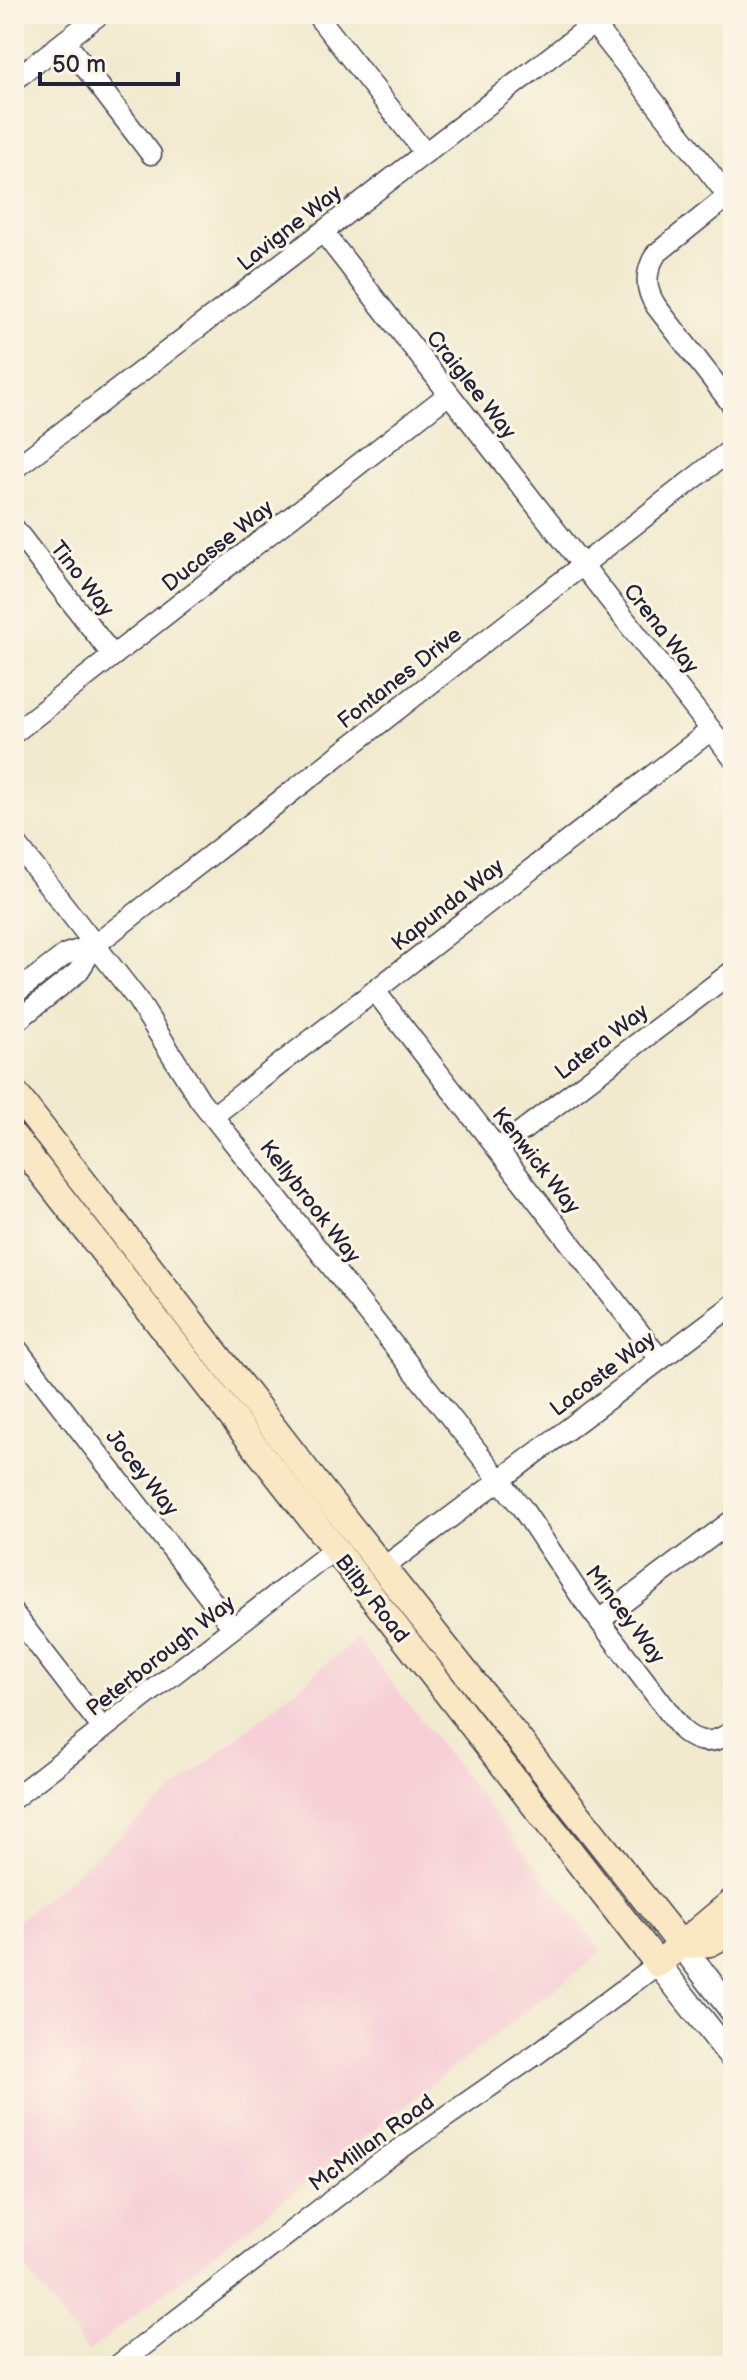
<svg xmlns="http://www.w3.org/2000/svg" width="747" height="2380" font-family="'Balsamiq Sans',sans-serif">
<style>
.built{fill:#f6cfd7}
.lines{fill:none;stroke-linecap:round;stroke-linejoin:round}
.minor-casing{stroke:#414051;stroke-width:23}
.tertiary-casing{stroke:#414051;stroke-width:27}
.secondary-casing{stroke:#414051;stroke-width:29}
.minor{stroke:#fff;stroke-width:20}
.tertiary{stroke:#fff;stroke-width:24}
.secondary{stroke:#fae7c3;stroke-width:26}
.labels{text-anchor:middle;stroke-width:6;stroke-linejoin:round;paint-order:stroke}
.street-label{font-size:22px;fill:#22223b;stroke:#fcf5e5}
</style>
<rect width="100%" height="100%" fill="#fcf5e5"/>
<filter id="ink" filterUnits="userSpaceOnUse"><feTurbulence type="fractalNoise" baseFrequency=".0125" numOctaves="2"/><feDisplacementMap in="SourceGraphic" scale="16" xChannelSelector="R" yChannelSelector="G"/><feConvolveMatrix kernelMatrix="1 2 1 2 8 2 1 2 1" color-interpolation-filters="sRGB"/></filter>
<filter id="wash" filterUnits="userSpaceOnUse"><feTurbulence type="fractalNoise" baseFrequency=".006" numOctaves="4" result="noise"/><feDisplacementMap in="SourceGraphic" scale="32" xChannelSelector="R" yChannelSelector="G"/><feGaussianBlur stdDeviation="1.8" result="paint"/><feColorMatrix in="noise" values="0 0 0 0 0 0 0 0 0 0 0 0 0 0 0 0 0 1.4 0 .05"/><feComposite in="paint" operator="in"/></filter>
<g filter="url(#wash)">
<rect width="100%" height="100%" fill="#f1eacf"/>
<polygon class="built" points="357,1638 602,1952 88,2352 14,2253 14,1924"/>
</g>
<g filter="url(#ink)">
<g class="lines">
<defs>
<g id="minor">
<polyline points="316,14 425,153"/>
<polyline points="586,14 728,196"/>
<polyline points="65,41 151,154"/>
<polyline points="14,80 100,14"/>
<path d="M733 192 656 254C645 272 644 288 656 306L733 406"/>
<polyline points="323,232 733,758"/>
<polyline points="14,469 606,14"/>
<polyline points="14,528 113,656"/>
<polyline points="14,733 449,394"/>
<path d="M14 841 137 999 200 1100 522 1508 582 1598 683 1731C700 1746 716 1743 733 1731"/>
<polyline points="375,991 660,1359"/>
<polyline points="14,994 66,954 95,945 733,448"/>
<polyline points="14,1023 78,972 95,945"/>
<polyline points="213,1116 711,730"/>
<polyline points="498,1149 733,971"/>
<polyline points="14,1345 233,1628"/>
<polyline points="383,1568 733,1305"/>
<polyline points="14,1614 103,1729"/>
<polyline points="600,1620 733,1520"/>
<polyline points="14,1798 335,1549"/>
<polyline points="117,2366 384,2160 538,2053 658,1964"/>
</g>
<g id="tertiary">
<polyline points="682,1946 733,2012"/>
<polyline points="658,1964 733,2059"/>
</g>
<g id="secondary">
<polyline points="14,1092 323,1492 682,1946"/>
<polyline points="14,1137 658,1964 733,1901"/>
<polyline points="682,1946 710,1943 733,1931"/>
</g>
</defs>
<use href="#minor" class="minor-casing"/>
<use href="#tertiary" class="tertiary-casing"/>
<use href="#secondary" class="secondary-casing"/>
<use href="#minor" class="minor"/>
<use href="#tertiary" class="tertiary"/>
<use href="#secondary" class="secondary"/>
</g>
</g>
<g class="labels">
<g class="street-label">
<text transform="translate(289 227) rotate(-38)" y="8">Lavigne Way</text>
<text transform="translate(472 384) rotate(52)" y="8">Craiglee Way</text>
<text transform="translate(217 545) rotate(-38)" y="8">Ducasse Way</text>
<text transform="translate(83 578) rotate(52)" y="8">Tino Way</text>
<text transform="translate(662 628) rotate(52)" y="8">Crena Way</text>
<text transform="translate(399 677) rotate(-38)" y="8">Fontanes Drive</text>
<text transform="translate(447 904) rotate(-38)" y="8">Kapunda Way</text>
<text transform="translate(601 1041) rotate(-37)" y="8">Latera Way</text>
<text transform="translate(537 1160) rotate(52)" y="8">Kenwick Way</text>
<text transform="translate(311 1201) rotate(52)" y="8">Kellybrook Way</text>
<text transform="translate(602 1373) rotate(-37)" y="8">Lacoste Way</text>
<text transform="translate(143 1472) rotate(52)" y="8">Jocey Way</text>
<text transform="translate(373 1598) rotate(52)" y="8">Bilby Road</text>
<text transform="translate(626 1614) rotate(53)" y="8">Mincey Way</text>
<text transform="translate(160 1655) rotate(-38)" y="8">Peterborough Way</text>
<text transform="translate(371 2142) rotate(-36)" y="8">McMillan Road</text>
</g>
</g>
<rect width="747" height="2380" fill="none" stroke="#fcf5e5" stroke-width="48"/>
<path d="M40 72v12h138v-12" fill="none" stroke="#22223b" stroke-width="4"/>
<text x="52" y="72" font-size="24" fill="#22223b" stroke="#fcf5e5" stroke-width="6" paint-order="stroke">50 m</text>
</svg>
